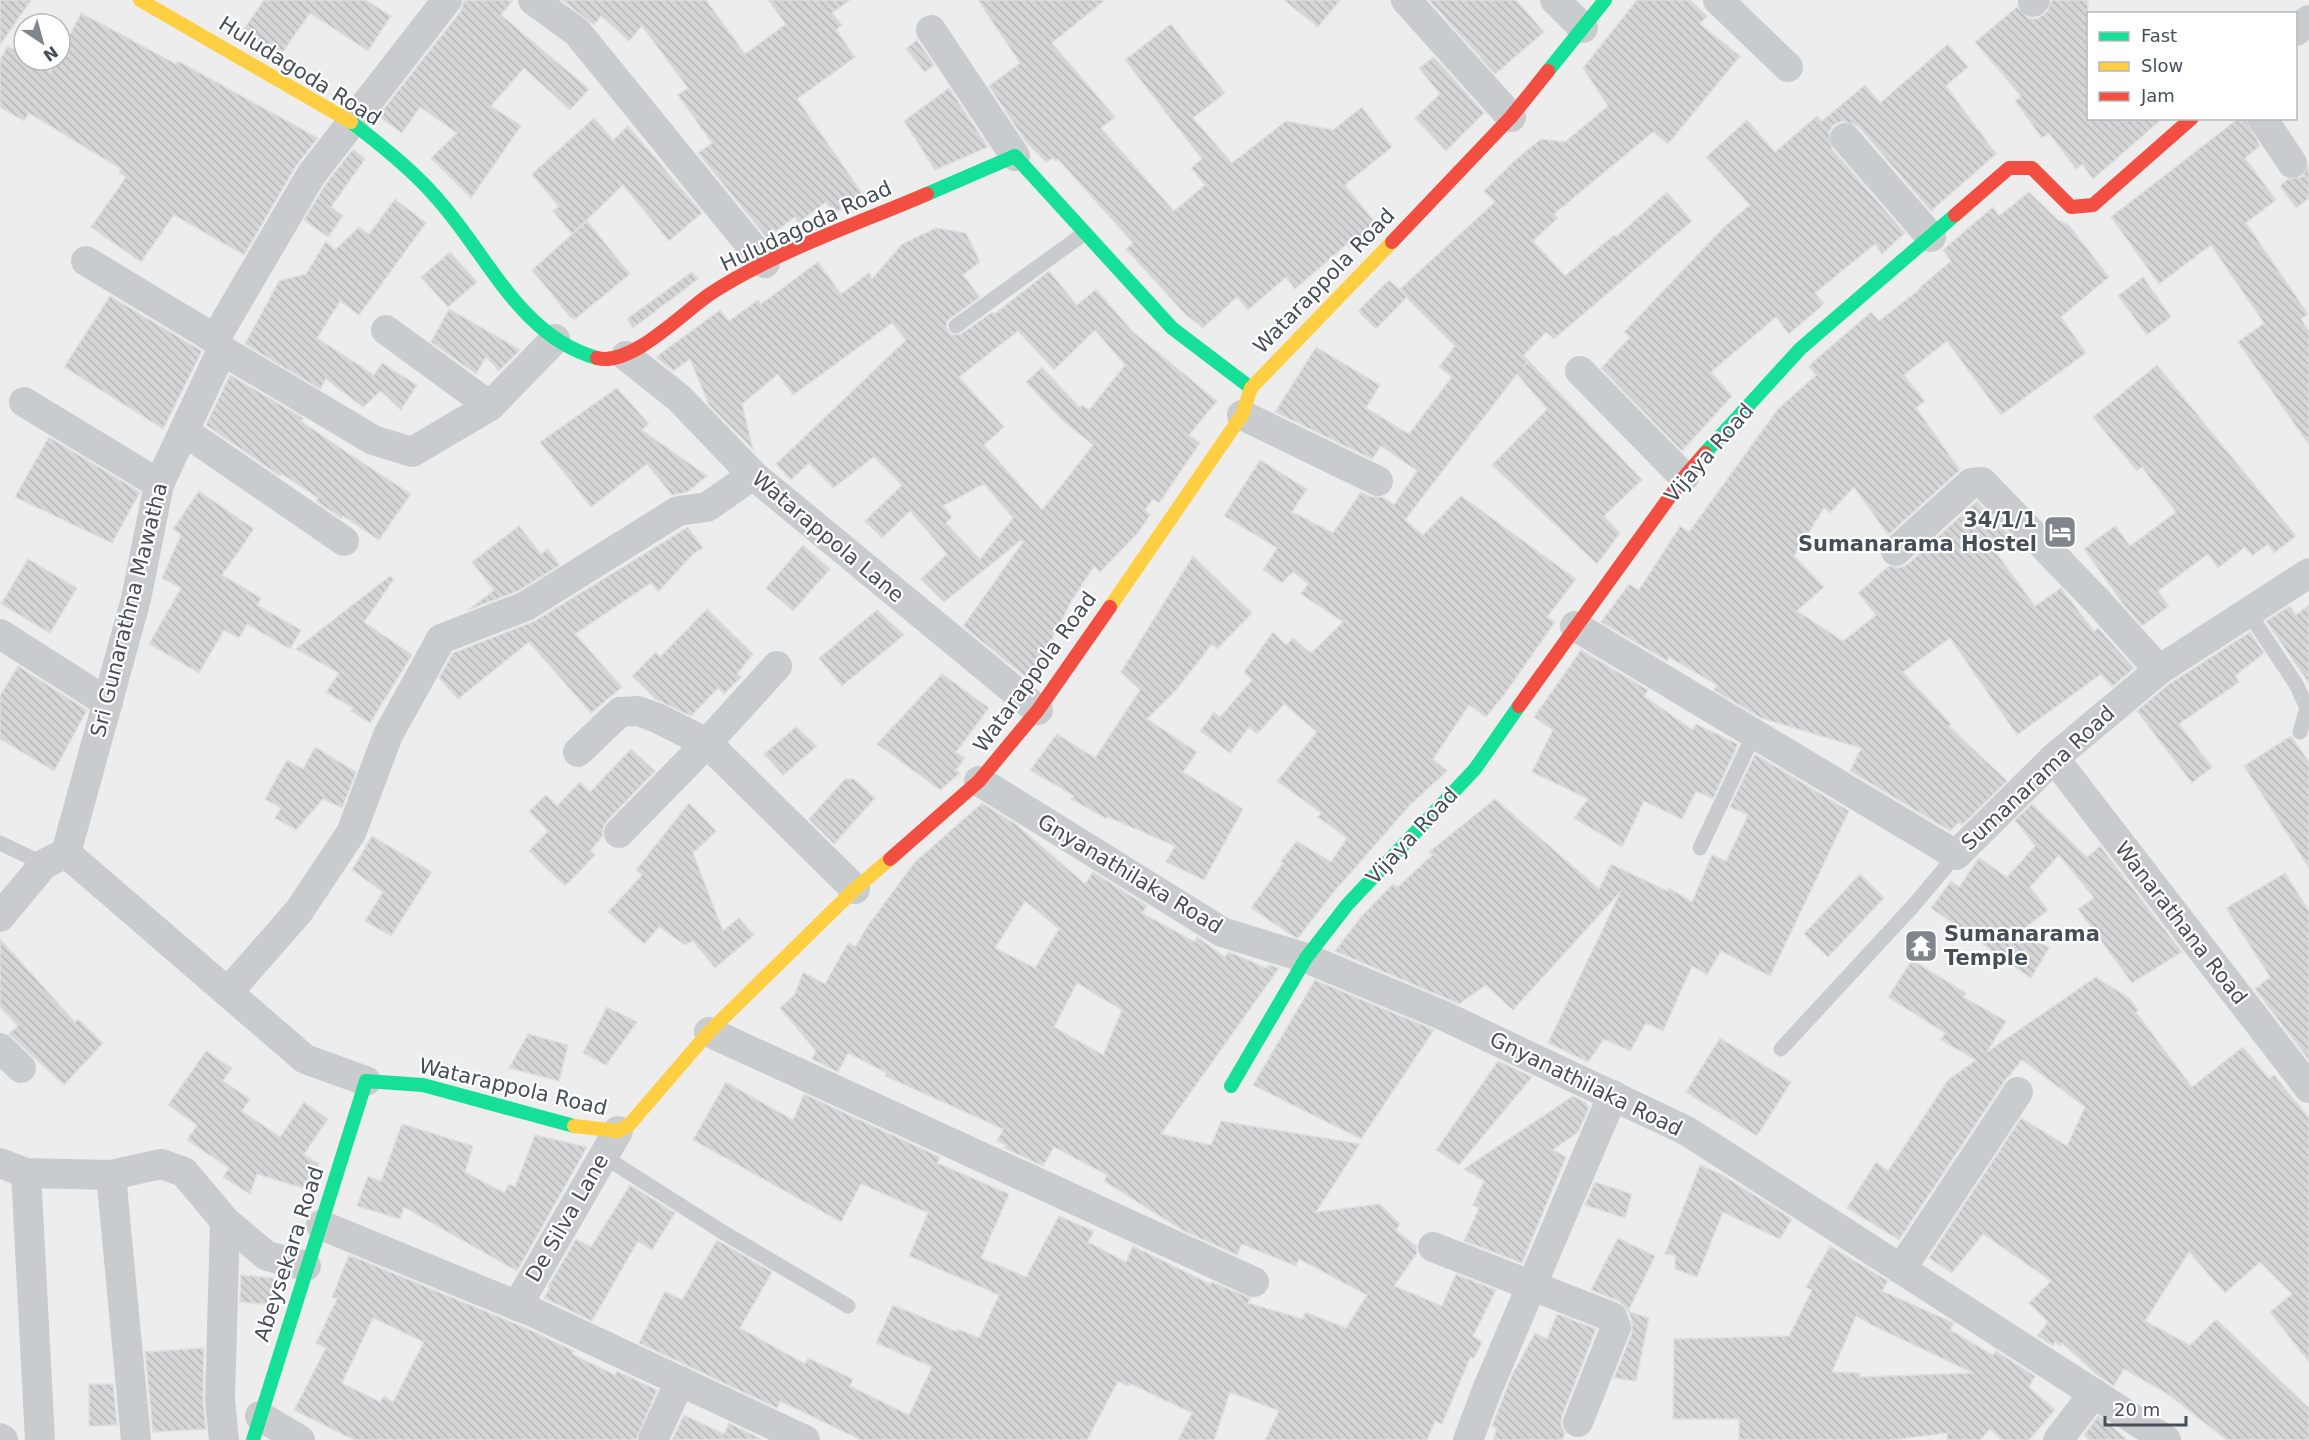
<svg xmlns="http://www.w3.org/2000/svg" width="2309" height="1440" font-family="'DejaVu Sans',sans-serif">
<style>
.building{fill:url(#building-back-hatch);stroke:#dfdfe0;stroke-width:1.5;fill-rule:evenodd}
.lines{fill:none;stroke-linecap:round;stroke-linejoin:round}
.lane{stroke:#c9ccce;stroke-width:15}
.street{stroke:#c9ccce;stroke-width:30}
.fast{stroke:#16e098;stroke-width:14}
.slow{stroke:#ffcf43;stroke-width:14}
.jam{stroke:#f24e42;stroke-width:14}
.labels{text-anchor:middle;stroke-width:4.5;stroke-linejoin:round;paint-order:stroke}
.street-label{font-size:21px;fill:#464e58;stroke:#fff}
.poi-label{font-size:21px;font-weight:bold;fill:#464e58;stroke:#fff;text-anchor:end}
</style>
<defs>
<pattern id="building-back-hatch" width="6" height="6" patternUnits="userSpaceOnUse" patternTransform="scale(1.5)"><rect width="6" height="6" fill="#d5d5d7"/><path d="M-1 5l2 2M0 0l6 6M5-1l2 2" fill="none" stroke="#b8b8bb"/></pattern>
</defs>
<rect width="100%" height="100%" fill="#eeeded"/>
<g class="building">
<polygon points="0,0 31,0 0,45"/>
<polygon points="264,0 366,0 391,16 368,51 310,13 280,56 243,30"/>
<polygon points="464,0 513,0 501,15 589,89 570,110 524,68 491,106 521,126 471,198 431,158 457,133 420,107 402,133 378,116 461,11"/>
<polygon points="562,0 706,0 745,54 786,24 768,0 850,0 832,13 842,25 836,30 855,57 797,99 864,196 834,213 826,202 798,223 795,217 767,238 698,153 712,143 678,95 688,88 642,26 629,41 601,16 594,25"/>
<polygon points="978,0 1105,0 1052,43 1115,117 1101,128 1174,211 1205,185 1191,168 1202,159 1125,60 1171,24 1225,93 1193,118 1232,163 1286,121 1333,130 1362,107 1392,147 1345,185 1377,225 1349,247 1347,244 1295,289 1286,277 1248,310 1237,297 1203,328 1185,314 1126,249 1133,243 1058,159 1055,161 1053,158 1046,162 1026,142 989,86 1020,63"/>
<polygon points="1284,0 1340,0 1318,27"/>
<polygon points="1429,0 1516,0 1544,32 1495,74"/>
<polygon points="1637,0 1690,0 1707,16 1700,24 1740,56 1668,144 1653,132 1554,214 1558,218 1533,241 1565,276 1614,235 1616,237 1667,192 1692,221 1554,339 1546,332 1524,355 1528,360 1523,367 1529,361 1642,480 1604,516 1620,533 1597,564 1492,465 1547,409 1517,374 1405,520 1423,535 1461,496 1576,579 1547,617 1555,622 1504,695 1486,717 1469,705 1433,759 1447,771 1410,805 1332,894 1298,938 1293,936 1251,908 1283,863 1281,861 1297,841 1331,862 1347,838 1318,817 1321,813 1277,781 1317,732 1284,704 1257,734 1249,727 1230,753 1200,731 1214,712 1220,717 1252,680 1244,672 1273,632 1286,645 1293,638 1311,653 1343,622 1301,594 1308,584 1293,572 1282,583 1263,570 1277,548 1224,516 1260,460 1307,489 1292,512 1333,533 1361,492 1371,497 1383,497 1394,505 1417,471 1381,446 1372,459 1275,412 1316,347 1380,385 1366,408 1409,434 1452,377 1439,367 1455,346 1399,290 1495,202 1484,191 1514,161 1541,139 1565,142 1608,106 1583,68"/>
<polygon points="2052,0 2088,0 2088,118 2163,118 2093,179 2082,164 2076,169 2049,133 2042,138 2015,101 2021,96 1975,42 2017,7 2028,18 2037,19 2047,12"/>
<polygon points="81,13 176,64 178,61 318,138 296,166 244,255 174,215 141,262 91,227 126,177 119,173 121,169 29,113 24,121 0,107 0,60 8,46 24,55 24,60 32,60 51,72 57,60 60,60 60,54"/>
<polygon points="917,40 934,65 925,72 906,49"/>
<polygon points="1948,44 1968,67 1946,86 1996,154 1931,211 1858,126 1842,121 1833,125 1829,133 1832,149 1905,233 1882,254 1875,244 1815,293 1824,304 1789,334 1776,317 1711,372 1732,396 1682,451 1601,368 1630,337 1624,332 1726,225 1750,205 1706,157 1747,120 1775,152 1817,116 1822,121 1865,85 1880,103"/>
<polygon points="1434,57 1484,113 1446,151 1415,118 1440,94 1419,68"/>
<polygon points="949,88 988,147 935,170 904,121"/>
<polygon points="594,118 613,140 628,126 702,213 669,241 623,185 572,234 553,211 559,207 532,174"/>
<polygon points="2239,118 2245,118 2260,146 2245,158 2276,200 2246,223 2308,314 2301,319 2309,331 2309,445 2238,342 2264,323 2211,245 2159,284 2111,217"/>
<polygon points="353,149 365,159 331,207 343,216 328,237 304,220 325,185"/>
<polygon points="2309,164 2309,198 2296,208 2280,186 2288,179 2302,177"/>
<polygon points="2029,192 2058,220 2069,225 2109,277 2061,317 2086,353 2001,415 1947,341 1904,375 1925,401 1916,408 1960,470 1888,535 1854,487 1830,513 1824,508 1794,556 1824,587 1797,611 1843,641 1876,615 1858,593 1889,566 1899,568 1908,564 1977,501 2011,537 1994,550 2035,606 2061,588 2094,631 2098,628 2134,668 2112,687 2101,674 2017,735 1950,638 1903,672 1951,724 1949,726 2007,781 1962,825 1959,822 1950,831 1850,771 1861,748 1761,718 1714,690 1717,685 1669,657 1667,661 1601,622 1629,584 1639,590 1680,526 1689,532 1778,409 1816,375 1809,367 1813,362 1871,312 1879,321 1920,289 1919,288 1951,261 1943,250 1993,207 1999,216"/>
<polygon points="395,199 426,223 359,315 340,301 317,338 374,375 382,363 417,385 401,410 381,391 363,407 326,379 320,389 245,344 279,281 306,274 326,241 335,250 359,227 369,234"/>
<polygon points="587,221 630,274 575,319 571,318 532,270"/>
<path d="M936 228 966 233 980 262 963 275 980 297 947 321 946 328 951 335 961 334 991 313H996L1049 271 1077 305 1096 289 1133 332 1217 401 1189 435 1200 443 1159 503 1153 499 1145 510 1150 515 1137 534 1100 572 1094 566 1072 600 1045 653 1051 658 1032 682 963 626 1023 542 1021 540 944 602 921 579 947 554 910 511 882 538 865 521 902 485 874 457 833 488 809 463 791 480 776 464 906 340 892 323 793 395 778 374 742 404 753 449 709 405 690 359 673 371 656 357 720 310 729 321 758 300 761 304 818 262 841 294 869 273 872 279 902 244ZM1095 330 1125 365 1089 410 1082 405 1080 408 1042 367 1026 382 1060 418 1093 445 1042 510 984 445 1004 427 959 377 1018 331 1054 370ZM984 484 1013 518 980 559 946 523 952 517 943 506Z"/>
<polygon points="450,252 477,282 448,307 421,277"/>
<polygon points="692,272 698,279 633,328 627,319"/>
<polygon points="2143,277 2171,317 2147,335 2118,296"/>
<polygon points="1389,280 1407,297 1376,329 1358,311"/>
<polygon points="110,296 202,351 163,429 64,367"/>
<polygon points="449,309 498,337 520,350 499,371 486,357 476,374 431,342"/>
<polygon points="2157,365 2296,536 2274,553 2268,544 2252,556 2245,547 2218,568 2208,554 2158,591 2169,606 2142,626 2124,605 2084,549 2115,526 2130,546 2176,512 2142,467 2137,471 2093,417"/>
<polygon points="230,375 303,418 301,421 349,454 411,494 379,540 343,516 341,518 316,501 318,498 282,474 280,476 206,425"/>
<polygon points="617,388 649,424 642,430 707,476 687,492 672,495 647,464 591,507 540,442"/>
<polygon points="49,437 140,492 112,543 15,497"/>
<polygon points="199,491 254,529 222,575 261,598 257,605 301,630 290,649 247,624 239,638 224,630 199,673 149,644 181,588 162,578 181,535 173,529"/>
<polygon points="519,526 541,554 548,549 560,565 518,591 468,610 494,590 472,562"/>
<polygon points="688,527 703,548 693,554 658,592 651,583 575,634 622,687 591,713 529,642 458,699 439,678 453,653 535,621"/>
<polygon points="803,545 830,569 793,611 766,588"/>
<polygon points="1193,556 1252,613 1217,649 1212,644 1177,689 1147,719 1197,752 1183,772 1243,809 1204,880 1166,862 1175,846 1108,817 1107,819 1071,799 1074,796 1030,770 1057,734 1095,758 1140,690 1121,672"/>
<polygon points="28,559 77,588 50,633 1,604"/>
<polygon points="390,576 394,579 364,622 412,655 370,723 351,711 353,708 326,692 339,673 296,649"/>
<polygon points="2309,605 2309,683 2266,621 2290,606 2296,615"/>
<polygon points="707,609 753,654 737,674 741,677 724,694 718,688 691,716 655,699 632,676 656,652 660,657"/>
<polygon points="877,610 904,635 842,686 819,658"/>
<polygon points="2250,632 2264,653 2235,676 2239,682 2179,724 2212,767 2192,783 2137,711 2169,684"/>
<polygon points="1581,650 1648,690 1644,696 1693,730 1696,724 1738,744 1713,799 1696,791 1682,819 1644,801 1622,847 1574,818 1588,799 1532,772 1553,730 1534,717"/>
<polygon points="18,666 87,710 54,771 0,739 0,696"/>
<polygon points="942,674 989,708 956,752 965,758 956,770 960,773 940,790 877,744"/>
<polygon points="796,727 817,746 783,775 764,754"/>
<polygon points="2291,736 2309,762 2309,868 2244,766"/>
<polygon points="315,747 356,772 342,808 323,799 296,830 275,818 281,808 265,799 287,760 303,769"/>
<polygon points="631,749 655,771 607,821 603,828 602,837 590,851 595,855 565,886 529,851 548,831 529,811 546,795 557,806 580,782 590,792"/>
<polygon points="1755,754 1849,811 1770,976 1721,951 1707,975 1692,966 1663,1031 1646,1023 1630,1051 1604,1039 1588,1062 1548,1043 1621,891 1513,1010 1486,985 1459,1004 1335,951 1361,917 1393,884 1398,887 1432,855 1429,852 1495,799 1599,889 1611,864 1667,891 1669,888 1692,902 1712,855 1726,861 1748,815 1730,807"/>
<polygon points="845,779 854,779 875,798 834,844 809,819"/>
<polygon points="689,803 716,831 693,853 723,931 739,918 754,935 715,968 693,941 685,945 659,927 644,944 608,912 642,875 636,870"/>
<path d="M982 803 1017 825 1085 884 1093 872 1147 906 1142 913 1195 942 1197 937 1225 957 1229 952 1267 968 1269 965 1279 968 1161 1134 1211 1145 1221 1121 1360 1144 1316 1212 1380 1204 1400 1224 1396 1230 1416 1246 1417 1253 1394 1286 1442 1306 1456 1274 1496 1290 1473 1336 1482 1342 1474 1358H1470L1442 1424 1435 1421 1427 1440H1265L1279 1411 1230 1392 1214 1440H1178L1192 1413 1129 1383 1128 1386 1118 1381 1087 1440H861L780 1401 777 1408 639 1343 665 1291 682 1300 717 1240 772 1272 740 1328 805 1364 808 1358 853 1379 850 1386 909 1415 932 1367 876 1343 893 1305 957 1332 958 1329 979 1338 999 1295 909 1256 928 1213 861 1184 841 1222 693 1140 726 1082 793 1120 804 1094 940 1157 937 1163 1009 1194 981 1258 1026 1277 1059 1216 1094 1231 1088 1242 1126 1262 1133 1246 1210 1284 1212 1282 1251 1298 1248 1303 1303 1319 1305 1312 1346 1328 1367 1295 1299 1259 1296 1266 1242 1244 1237 1255 1182 1230 1104 1181 1107 1175 1054 1147 1043 1166 1004 1148 1006 1145 997 1141 1003 1129 885 1076 887 1073 848 1053 838 1072 812 1059 816 1051 780 1008 795 994 803 972 825 984 848 943 856 946 867 927 914 863ZM1025 901 1059 929 1035 968 995 948ZM1077 983 1122 1010 1103 1055 1054 1027Z"/>
<polygon points="2032,804 2087,857 2100,846 2182,952 2132,983 2078,909 2094,898 2059,855 2030,887 2048,910 2021,931 2049,948 2031,978 1931,908 1951,881 1959,887 1979,858 2007,877 2035,846 2015,820"/>
<polygon points="372,836 432,872 391,936 365,921 383,892 352,870"/>
<polygon points="2285,873 2309,911 2309,1060 2255,989 2270,977 2226,908"/>
<polygon points="1860,874 1884,898 1828,957 1804,934"/>
<polygon points="0,939 75,1022 78,1019 103,1043 64,1085 9,1034 18,1026 0,1007"/>
<polygon points="1912,960 1966,993 1963,997 2006,1021 1987,1052 2096,977 2129,998 2138,1010 2136,1012 2192,1087 2243,1047 2269,1079 2274,1075 2309,1118 2309,1362 2270,1312 2292,1294 2260,1262 2225,1293 2189,1252 2145,1321 2190,1345 2216,1319 2309,1408 2309,1440 2227,1440 2166,1393 2124,1369 2114,1386 2096,1374 2062,1343 2060,1346 2055,1342 2053,1346 2037,1336 2048,1322 2029,1303 2051,1281 1983,1234 1952,1273 1929,1258 2021,1118 2067,1146 2085,1107 2022,1060 2004,1082 1899,1240 1847,1208 1876,1162 1888,1171 1948,1080 1976,1060 1941,1040 1945,1033 1888,997"/>
<polygon points="1315,980 1434,1030 1361,1139 1253,1085"/>
<polygon points="607,1007 637,1022 606,1065 583,1053"/>
<polygon points="528,1034 568,1045 559,1081 509,1068"/>
<polygon points="1720,1038 1791,1082 1757,1136 1686,1092"/>
<polygon points="206,1051 232,1068 223,1081 250,1099 242,1111 280,1137 304,1102 328,1119 304,1154 319,1164 302,1188 257,1174 250,1194 223,1177 229,1168 187,1140 197,1125 168,1105"/>
<polygon points="1498,1061 1532,1077 1459,1165 1436,1150"/>
<polygon points="1573,1096 1585,1102 1589,1108 1578,1132 1553,1150 1566,1157 1522,1263 1464,1241 1479,1208 1473,1205 1484,1181 1464,1169"/>
<polygon points="402,1124 473,1146 465,1172 504,1193 509,1184 515,1187 535,1135 587,1147 517,1271 404,1207 400,1219 357,1206 368,1176 381,1181"/>
<polygon points="1700,1165 1721,1174 1792,1219 1780,1239 1723,1212 1697,1277 1675,1269 1675,1255 1665,1254"/>
<polygon points="1595,1182 1632,1194 1625,1218 1585,1205"/>
<polygon points="630,1185 675,1213 652,1250 638,1241 592,1321 544,1298 550,1288 548,1287 576,1239 591,1247"/>
<polygon points="1618,1238 1655,1256 1628,1311 1649,1318 1636,1381 1614,1378 1632,1333 1632,1321 1628,1311 1619,1301 1591,1290"/>
<path d="M1830 1246 1888 1281 1882 1291 1954 1323 1950 1330 1993 1355 1996 1351 2035 1376 2029 1387 2055 1410 2029 1440H2002L1990 1429 1980 1440H1947V1433L1889 1440H1739V1419H1673L1674 1339 1789 1336 1812 1290 1806 1287ZM1856 1316 1872 1325 1973 1373 1860 1377V1373L1832 1372Z"/>
<path d="M349 1255 528 1329 574 1351 572 1354 615 1375 617 1371 657 1390 636 1440H354L294 1410 326 1348 316 1343 337 1299 332 1297ZM373 1318 424 1342 393 1402 384 1396 380 1402 342 1383Z"/>
<polygon points="241,1275 274,1278 272,1305 240,1302"/>
<polygon points="1557,1314 1596,1329 1562,1416 1561,1425 1565,1433 1562,1440 1493,1440 1497,1428 1492,1426 1511,1377 1535,1333 1547,1339"/>
<polygon points="204,1348 203,1400 206,1429 153,1432 145,1352"/>
<polygon points="89,1384 113,1384 117,1425 89,1426"/>
<polygon points="684,1415 724,1434 729,1423 761,1439 672,1440"/>
<polygon points="2098,1416 2107,1422 2127,1440 2089,1440 2084,1435"/>
</g>
<g class="lines">
<g class="lane">
<polyline points="956,326 1085,233"/>
<polyline points="2248,612 2296,684 2307,708 2300,732"/>
<polyline points="0,843 44,864"/>
<polyline points="1700,848 1754,734"/>
<polyline points="1781,1049 1913,906 1956,855"/>
<polyline points="603,1156 721,1231 848,1306"/>
</g>
<g class="street">
<polyline points="533,0 577,32 765,263"/>
<polyline points="1406,0 1511,117"/>
<polyline points="1555,0 1583,28"/>
<polyline points="1718,0 1788,67"/>
<polyline points="2033,2 2035,0"/>
<polyline points="931,30 1015,156"/>
<polyline points="2296,31 2309,20"/>
<polyline points="2262,118 2292,163"/>
<polyline points="1845,138 1931,237"/>
<polyline points="86,261 215,339"/>
<polyline points="386,330 490,406"/>
<polyline points="222,350 373,440 412,452 490,406 555,339"/>
<polyline points="626,356 679,398 753,475 1038,710"/>
<polyline points="1580,371 1684,477"/>
<polyline points="24,402 159,484"/>
<polyline points="1242,415 1378,481"/>
<polyline points="184,431 344,541"/>
<polyline points="1896,551 1971,483 1982,482 2100,604 2159,670"/>
<polyline points="1575,626 1956,855 2054,758 2159,670 2309,573"/>
<polyline points="0,634 108,703"/>
<polyline points="578,752 620,712 638,711 657,718 707,743 855,889"/>
<polyline points="2054,758 2309,1088"/>
<polyline points="979,781 1222,932 1306,958 1442,1015 1687,1131 2166,1440"/>
<polyline points="619,833 707,743 777,666"/>
<polyline points="66,853 136,599 159,484 222,350 215,339 311,175 447,0"/>
<polyline points="66,853 305,1059 366,1081"/>
<polyline points="0,917 44,864 66,853"/>
<polyline points="229,991 299,911 351,833 388,735 441,639 526,606 678,511 707,507 753,475"/>
<polyline points="709,1032 1254,1282"/>
<polyline points="0,1048 21,1068"/>
<polyline points="0,1163 26,1173 111,1175 161,1164 184,1172 225,1221 267,1256 306,1266"/>
<polyline points="26,1173 40,1440"/>
<polyline points="111,1175 136,1440"/>
<polyline points="321,1225 535,1313 805,1440"/>
<polyline points="1433,1247 1612,1317 1616,1327 1578,1422"/>
<polyline points="1901,1269 2018,1092"/>
<polyline points="517,1306 618,1131"/>
<polyline points="260,1416 300,1440"/>
<polyline points="0,1438 3,1440"/>
<polyline points="224,1440 220,1400 225,1221"/>
<polyline points="653,1440 680,1381"/>
<polyline points="1468,1440 1487,1390 1613,1095"/>
<polyline points="2058,1440 2094,1393"/>
</g>
<g class="fast">
<polyline points="1548,71 1605,0"/>
<path d="M351 122C376 141 413 171 434 195 486 251 518 336 597 358"/>
<polyline points="927,194 1015,156 1172,328 1251,388"/>
<polyline points="1705,453 1800,349 1955,215"/>
<polyline points="1231,1086 1306,958 1347,905 1475,769 1519,706"/>
<polyline points="253,1440 366,1081 423,1085 574,1126"/>
</g>
<g class="slow">
<polyline points="140,0 351,122"/>
<polyline points="1110,607 1242,415 1251,388 1392,242"/>
<polyline points="574,1126 618,1131 629,1125 709,1032 855,889 890,859"/>
</g>
<g class="jam">
<polyline points="1955,215 2009,168 2032,168 2071,207 2093,205 2192,118"/>
<polyline points="1392,242 1511,117 1548,71"/>
<path d="M597 358C631 367 682 313 710 294 776 251 855 225 927 194"/>
<polyline points="1519,706 1684,477 1705,453"/>
<polyline points="890,859 979,781 1038,710 1110,607"/>
</g>
</g>
<defs>
<symbol id="hotel-square" viewBox="-11 -11 22 22"><rect x="-9" y="-9" width="18" height="18" rx="4" fill="#81868c" stroke="#fff"/><path d="M-6-4.5h1.5V1H6V5H4.5V3h-9V5H-6ZM-4 0a1.8 1.8 0 1 1 3.6 0ZM.5 0V-2.5h3Q6-2.5 6 0Z" fill="#fff"/></symbol>
<symbol id="temple-square" viewBox="-11 -11 22 22"><rect x="-9" y="-9" width="18" height="18" rx="4" fill="#81868c" stroke="#fff"/><path d="M0-6L5-2H3V0L6.5 2.5H4V6H1.5V3h-3V6H-4V2.5H-6.5L-3 0V-2H-5Z" fill="#fff"/></symbol>
</defs>
<g fill-rule="evenodd">
<use href="#hotel-square" x="2041" y="513" width="38" height="38"/>
<use href="#temple-square" x="1902" y="927" width="38" height="38"/>
</g>
<g class="labels">
<g class="street-label">
<text transform="translate(300 71) rotate(32)" y="7">Huludagoda Road</text>
<text transform="translate(806 226) rotate(-25)" y="7">Huludagoda Road</text>
<text transform="translate(1324 281) rotate(-46)" y="7">Watarappola Road</text>
<text transform="translate(1709 453) rotate(-49)" y="7">Vijaya Road</text>
<text transform="translate(828 537) rotate(40)" y="7">Watarappola Lane</text>
<text transform="translate(129 610) rotate(-76)" y="7">Sri Gunarathna Mawatha</text>
<text transform="translate(1035 672) rotate(-54)" y="7">Watarappola Road</text>
<text transform="translate(2038 778) rotate(-43)" y="7">Sumanarama Road</text>
<text transform="translate(1412 836) rotate(-47)" y="7">Vijaya Road</text>
<text transform="translate(1130 874) rotate(31)" y="7">Gnyanathilaka Road</text>
<text transform="translate(2181 923) rotate(52)" y="7">Wanarathana Road</text>
<text transform="translate(1586 1084) rotate(26)" y="7">Gnyanathilaka Road</text>
<text transform="translate(513 1087) rotate(13)" y="7">Watarappola Road</text>
<text transform="translate(567 1218) rotate(-60)" y="7">De Silva Lane</text>
<text transform="translate(289 1254) rotate(-72)" y="7">Abeysekara Road</text>
</g>
<g class="poi-label">
<text x="2037" y="527">34/1/1<tspan x="2037" dy="24">Sumanarama Hostel</tspan></text>
<text x="1944" y="941" text-anchor="start">Sumanarama<tspan x="1944" dy="24">Temple</tspan></text>
</g>
</g>
<rect x="2087" y="12" width="210" height="108" fill="#ffffff" stroke="#b5b8bc" stroke-width="1.5"/>
<rect x="2099" y="32" width="30" height="9" fill="#16e098" stroke="#b5b8bc" stroke-width="1.5"/>
<text x="2141" y="42" font-size="18" fill="#464e58">Fast</text>
<rect x="2099" y="62" width="30" height="9" fill="#ffcf43" stroke="#b5b8bc" stroke-width="1.5"/>
<text x="2141" y="72" font-size="18" fill="#464e58">Slow</text>
<rect x="2099" y="92" width="30" height="9" fill="#f24e42" stroke="#b5b8bc" stroke-width="1.5"/>
<text x="2141" y="102" font-size="18" fill="#464e58">Jam</text>
<g transform="translate(42 42) rotate(144)"><circle r="28" fill="#ffffff" stroke="#b5b8bc" stroke-width="1.5"/>
<path d="M0-4.5L10 22L0 15L-10 22Z" fill="#81868c"/>
<text y="-9" font-size="16" font-weight="bold" text-anchor="middle" fill="#464e58">N</text>
</g>
<path d="M2105 1416v9h81v-9" fill="none" stroke="#464e58" stroke-width="3"/>
<text x="2114" y="1416" font-size="18" fill="#464e58" stroke="#ffffff" stroke-width="4.5" paint-order="stroke">20 m</text>
</svg>
